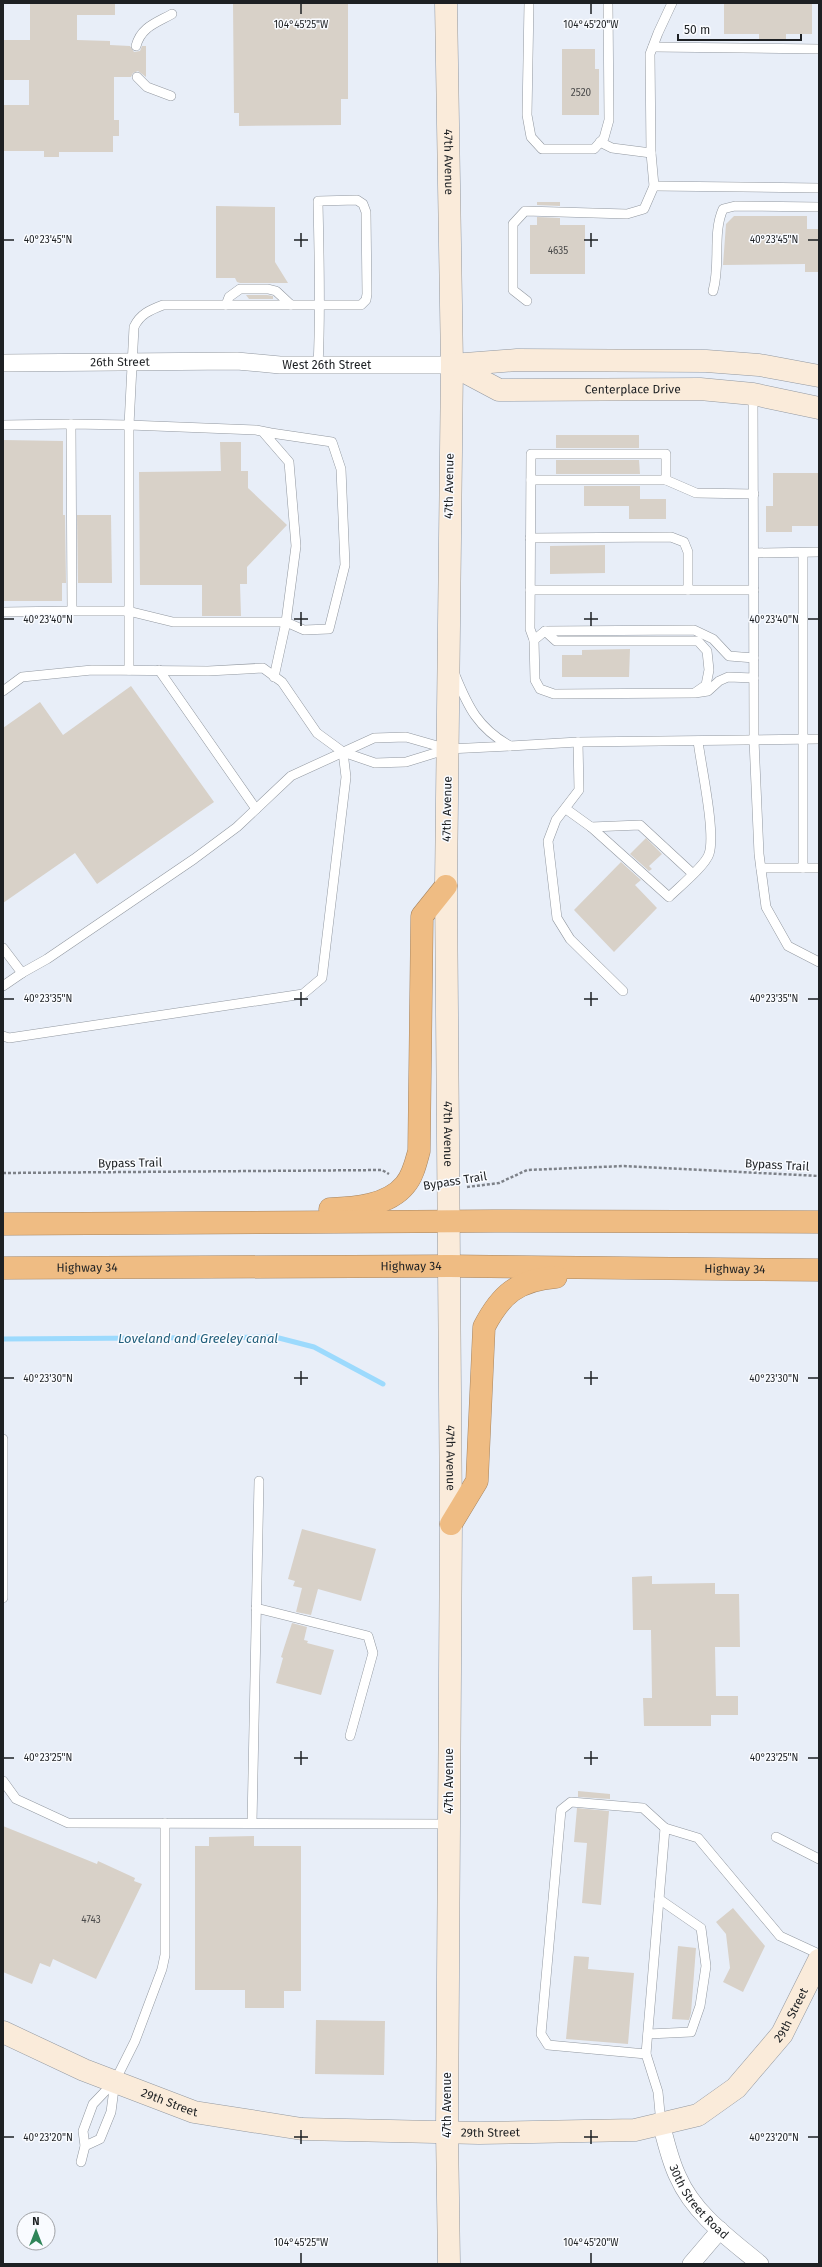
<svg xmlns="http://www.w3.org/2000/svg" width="822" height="2267" font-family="'Fira Sans',sans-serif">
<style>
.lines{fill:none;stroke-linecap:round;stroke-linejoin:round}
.stream{stroke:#9cdafd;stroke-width:5}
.building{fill:#d8d1c8}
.lane-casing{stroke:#9298a0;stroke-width:10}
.street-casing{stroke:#9298a0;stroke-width:18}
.secondary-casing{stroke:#9298a0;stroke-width:23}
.highway-casing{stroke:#a68561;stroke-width:23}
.path{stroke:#7d8188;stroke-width:2.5;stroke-dasharray:3 2;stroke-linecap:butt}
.lane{stroke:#fff;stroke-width:9}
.street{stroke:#fff;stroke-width:17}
.secondary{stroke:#faebda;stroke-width:22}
.highway{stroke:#efbc83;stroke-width:22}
.ticks{fill:none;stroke:#1d2023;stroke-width:1.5}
.labels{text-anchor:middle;stroke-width:3;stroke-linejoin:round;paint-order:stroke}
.number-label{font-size:10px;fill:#4c4c4c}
.street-label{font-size:12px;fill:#1d2023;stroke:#f9fbff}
.water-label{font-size:13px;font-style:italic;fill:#225f7c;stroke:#f9fbff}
.ticks-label{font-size:10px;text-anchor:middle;fill:#1d2023;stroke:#f9fbff;stroke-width:3;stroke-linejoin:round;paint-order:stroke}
</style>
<rect width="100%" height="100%" fill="#e8eef8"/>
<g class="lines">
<polyline class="stream" points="3,1339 275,1337 314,1347 383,1384"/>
</g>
<g class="building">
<polygon points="30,3 115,3 115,15 77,15 77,40 110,41 110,45 130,46 134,52 140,51 142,46 146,46 146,77 138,71 133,73 131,77 114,77 114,120 119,120 119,136 113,136 113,152 59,152 59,157 44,157 44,151 3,151 3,105 29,105 29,80 3,80 3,40 30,40"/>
<polygon points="233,3 348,3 348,99 341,99 341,125 239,126 239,113 234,113"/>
<polygon points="724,3 812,3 812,34 786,34 786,39 759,39 759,34 724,34"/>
<polygon points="562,49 595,49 595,69 599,69 599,115 562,115"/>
<polygon points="537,202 560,202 560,206 537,205"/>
<polygon points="216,206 275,207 275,262 288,283 240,283 237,282 235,278 216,278"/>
<polygon points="734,216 807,216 807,229 819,229 819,272 805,272 805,264 723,265 726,224"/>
<polygon points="537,217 560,218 560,225 585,225 585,274 530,274 530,225 537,225"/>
<polygon points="246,295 267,295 273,296 273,299 249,299"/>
<rect x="556" y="435" width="83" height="13"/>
<polygon points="3,440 63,441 63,515 65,515 66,583 62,583 62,601 3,601"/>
<polygon points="220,442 241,442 241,471 248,471 248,488 287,525 247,567 247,584 240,584 241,616 202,616 202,585 140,585 139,472 221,471"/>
<polygon points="556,460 639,460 640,474 556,474"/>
<polygon points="773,473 819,473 819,526 792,526 792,532 766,532 766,506 773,506"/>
<polygon points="584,486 640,486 640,499 666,499 666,519 629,519 629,506 584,506"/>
<polygon points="77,515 111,515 112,583 78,583"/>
<polygon points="605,545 605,573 550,574 550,546"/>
<polygon points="630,649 629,677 562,677 562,655 582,655 582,650"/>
<polygon points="131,686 214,802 97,884 75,853 3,903 3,728 40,702 63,735"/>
<polygon points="646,838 662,854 649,866 652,869 649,871 630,854"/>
<polygon points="621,862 641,880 635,885 657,908 614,952 574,910"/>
<polygon points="302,1529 376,1549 361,1601 318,1589 311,1615 296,1612 302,1588 293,1586 295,1581 288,1579"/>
<polygon points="652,1576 652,1584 715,1583 715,1594 739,1594 740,1647 715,1647 716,1696 738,1696 738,1715 711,1715 711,1726 644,1726 643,1698 652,1698 651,1630 633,1630 632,1577"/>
<polygon points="292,1623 307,1627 304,1640 308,1641 307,1643 334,1650 321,1695 276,1683 283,1658 281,1657"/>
<polygon points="578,1791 610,1794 610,1799 578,1797"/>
<polygon points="577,1808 609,1811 601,1905 582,1903 587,1843 574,1842"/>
<polygon points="3,1826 97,1864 98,1861 135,1878 134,1881 142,1884 96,1979 53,1959 50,1967 40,1963 32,1984 3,1972"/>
<polygon points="254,1836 254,1846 301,1846 301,1991 284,1991 284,2008 245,2008 245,1990 195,1990 195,1846 209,1846 209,1837"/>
<polygon points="733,1908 765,1946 743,1992 723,1982 730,1968 726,1934 716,1922"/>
<polygon points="678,1946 696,1948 691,2013 689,2020 672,2019"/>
<polygon points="574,1956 589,1957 588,1969 634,1973 628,2044 566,2039"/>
<polygon points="316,2020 385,2021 384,2075 315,2074"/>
</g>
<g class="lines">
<defs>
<g id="lane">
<polyline points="529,3 527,115 531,137 542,149 594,149 604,138 609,120 608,3"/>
<path d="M136 46C141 27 156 23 172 14"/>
<polyline points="653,47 819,49"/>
<polyline points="137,77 147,87 171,96"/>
<polyline points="600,142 612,148 651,153"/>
<polyline points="654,186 819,188"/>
<path d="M713 291C721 264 712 234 723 209L735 206 819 207"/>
<polyline points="527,301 513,290 513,224 525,211 627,214 644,209 654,186 651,153 650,54 658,33 672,3"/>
<polyline points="226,305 229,297 240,289 268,289 276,291 291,305"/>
<polyline points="753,394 754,740 759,854 766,907 788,946 819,962"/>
<polyline points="3,425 71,424"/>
<polyline points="263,432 289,462 296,546 286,622 173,622 128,611 72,611 71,424 129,425 256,430 271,433 332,442 341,469 345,565 329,629 304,630 286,622 274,677"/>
<polyline points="531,480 666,480 696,493 754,494"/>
<polyline points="530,538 671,537 684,542 688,552 688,590"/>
<polyline points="754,553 819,552"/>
<polyline points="803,553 803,868"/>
<polyline points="530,590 754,590"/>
<polyline points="3,612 72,611"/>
<polyline points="545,631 556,641 698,641 707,651 709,670 706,685 696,692"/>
<polyline points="534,640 530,629 531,454 666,454 666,480"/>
<polyline points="754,658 729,656 713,639 694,630 545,631 534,640 535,680 540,689 554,694 695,693 708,691 719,681 728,677 754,678"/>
<path d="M129 670V425L134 327C140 314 150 310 163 305H361L366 300 367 294 366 212 363 204 357 200 318 201C319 256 321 311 318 365"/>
<polyline points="159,670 256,809"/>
<path d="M455 675C468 707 478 728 510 746"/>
<polyline points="3,691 22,677 92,670 208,671 263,668 282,682 317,733 343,752 375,763 406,762 448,749 510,746 578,742 819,739"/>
<polyline points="578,742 579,790 556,820 548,841 557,918 570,939 623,991"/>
<path d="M566 809 591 827 669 897C678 888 705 866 709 854 716 833 701 766 698 741"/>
<polyline points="591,827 640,825 693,874"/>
<polyline points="761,868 819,868"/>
<polyline points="3,948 22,973 47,959 194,859 237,827 291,776 374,738 406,737 448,749"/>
<polyline points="3,986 22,973"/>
<polyline points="3,1036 9,1038 303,994 322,978 346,777 343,752"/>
<polyline points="3,1439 3,1598"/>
<polyline points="256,1608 368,1636 373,1653 350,1736"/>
<polyline points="3,1781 16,1799 68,1823 449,1824"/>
<polyline points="252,1823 259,1481"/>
<polyline points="776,1837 819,1859"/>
<polyline points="648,2034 691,2032 700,2006 706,1966 701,1928 659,1899"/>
<polyline points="646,2054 548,2045 541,2034 561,1810 571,1802 643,1808 665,1828 698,1838 780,1936 819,1954"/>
<polyline points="661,2124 658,2092 646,2054 665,1828"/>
<polyline points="85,2146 100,2139 111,2112 115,2081"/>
<polyline points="81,2162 85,2146 83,2131 93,2104 115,2081 135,2041 162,1969 165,1955 165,1823"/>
</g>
<g id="street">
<path id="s1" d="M3 363 237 361 280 365H452"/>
<path id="s2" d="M661 2124C666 2141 670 2161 678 2177 694 2214 730 2239 760 2264"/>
<polyline points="691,2264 720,2230"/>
</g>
<g id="secondary">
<path id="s3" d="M446 3 452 365 446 886 451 1520 447 2132 449 2264"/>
<path id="s4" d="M452 365 499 390 700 389 753 394 819 408"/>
<polyline points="452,365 517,360 706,361 759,365 819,376"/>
<path id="s5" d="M3 2032 84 2070 194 2112 302 2129 479 2133 635 2130 698 2115 736 2088 782 2034 819 1960"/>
</g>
<g id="highway">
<path d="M330 1209C354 1208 388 1206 405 1185 413 1176 416 1162 419 1151L422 916 446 886"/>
<polyline points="3,1224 494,1221 819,1222"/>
<path id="s6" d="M3 1268 450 1266 819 1270"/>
<path d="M451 1524 477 1481 484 1327C501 1294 518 1280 556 1277"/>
</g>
</defs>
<use href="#lane" class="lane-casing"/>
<use href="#street" class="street-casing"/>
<use href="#secondary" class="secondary-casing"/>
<use href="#highway" class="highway-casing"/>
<g class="path">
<polyline points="3,1173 382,1170 389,1174"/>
<polyline points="467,1187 499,1183 527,1170 624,1166 819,1176"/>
</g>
<use href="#lane" class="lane"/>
<use href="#street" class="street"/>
<use href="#secondary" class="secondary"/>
<use href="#highway" class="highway"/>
</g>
<path class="ticks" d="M301 4V14M591 4V14M301 233V247M591 233V247M4 240H14M294 240H308M584 240H598M808 240H818M301 612V626M591 612V626M4 619H14M294 619H308M584 619H598M808 619H818M301 992V1006M591 992V1006M4 999H14M294 999H308M584 999H598M808 999H818M301 1371V1385M591 1371V1385M4 1378H14M294 1378H308M584 1378H598M808 1378H818M301 1751V1765M591 1751V1765M4 1758H14M294 1758H308M584 1758H598M808 1758H818M301 2130V2144M591 2130V2144M4 2137H14M294 2137H308M584 2137H598M808 2137H818M301 2253V2263M591 2253V2263"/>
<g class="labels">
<g class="number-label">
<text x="581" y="96">2520</text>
<text x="558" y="254">4635</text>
<text x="91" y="1923">4743</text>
</g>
<g class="street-label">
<text dy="4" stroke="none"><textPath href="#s3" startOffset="159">47th Avenue</textPath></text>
<text dy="4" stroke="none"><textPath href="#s1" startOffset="117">26th Street</textPath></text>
<text dy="4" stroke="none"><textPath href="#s1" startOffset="324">West 26th Street</textPath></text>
<text dy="4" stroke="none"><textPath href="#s4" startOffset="187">Centerplace Drive</textPath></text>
<text transform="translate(449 486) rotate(-89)" y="4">47th Avenue</text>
<text transform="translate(447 809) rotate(-89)" y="4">47th Avenue</text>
<text dy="4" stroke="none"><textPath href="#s3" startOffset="1131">47th Avenue</textPath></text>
<text transform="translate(130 1163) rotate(-1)" y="4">Bypass Trail</text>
<text transform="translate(777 1165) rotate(3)" y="4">Bypass Trail</text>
<text transform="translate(455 1181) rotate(-9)" y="4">Bypass Trail</text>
<text dy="4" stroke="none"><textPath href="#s6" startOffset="408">Highway 34</textPath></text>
<text dy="4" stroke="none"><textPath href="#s6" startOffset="84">Highway 34</textPath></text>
<text dy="4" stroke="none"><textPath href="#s6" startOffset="732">Highway 34</textPath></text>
<text dy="4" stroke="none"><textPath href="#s3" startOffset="1455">47th Avenue</textPath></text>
<text transform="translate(449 1781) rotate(-90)" y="4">47th Avenue</text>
<text dy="4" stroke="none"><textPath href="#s5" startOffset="853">29th Street</textPath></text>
<text dy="4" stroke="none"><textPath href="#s5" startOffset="181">29th Street</textPath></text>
<text transform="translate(447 2105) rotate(-90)" y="4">47th Avenue</text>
<text dy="4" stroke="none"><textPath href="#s5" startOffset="505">29th Street</textPath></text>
<text dy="4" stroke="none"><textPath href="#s2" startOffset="88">30th Street Road</textPath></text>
</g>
<g class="water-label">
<text x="198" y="1343">Loveland and Greeley canal</text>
</g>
</g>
<g class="ticks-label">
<text x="301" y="28">104°45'25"W</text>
<text x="591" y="28">104°45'20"W</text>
<text x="48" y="243">40°23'45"N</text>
<text x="774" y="243">40°23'45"N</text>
<text x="48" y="623">40°23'40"N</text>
<text x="774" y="623">40°23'40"N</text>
<text x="48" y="1002">40°23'35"N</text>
<text x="774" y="1002">40°23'35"N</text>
<text x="48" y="1382">40°23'30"N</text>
<text x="774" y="1382">40°23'30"N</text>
<text x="48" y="1761">40°23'25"N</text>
<text x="774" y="1761">40°23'25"N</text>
<text x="48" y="2141">40°23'20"N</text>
<text x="774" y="2141">40°23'20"N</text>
<text x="301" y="2246">104°45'25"W</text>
<text x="591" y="2246">104°45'20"W</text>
</g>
<rect width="822" height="2267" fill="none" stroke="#1d2023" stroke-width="8"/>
<g transform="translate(36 2231)"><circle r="19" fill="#f9fbff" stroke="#a1a3a7"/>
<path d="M0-3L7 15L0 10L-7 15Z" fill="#2f8559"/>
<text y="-6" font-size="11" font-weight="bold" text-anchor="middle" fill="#1d2023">N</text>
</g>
<path d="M678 34v6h123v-6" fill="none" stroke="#1d2023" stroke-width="2"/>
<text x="684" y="34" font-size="12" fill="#1d2023" stroke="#f9fbff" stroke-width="3" paint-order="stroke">50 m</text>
</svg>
